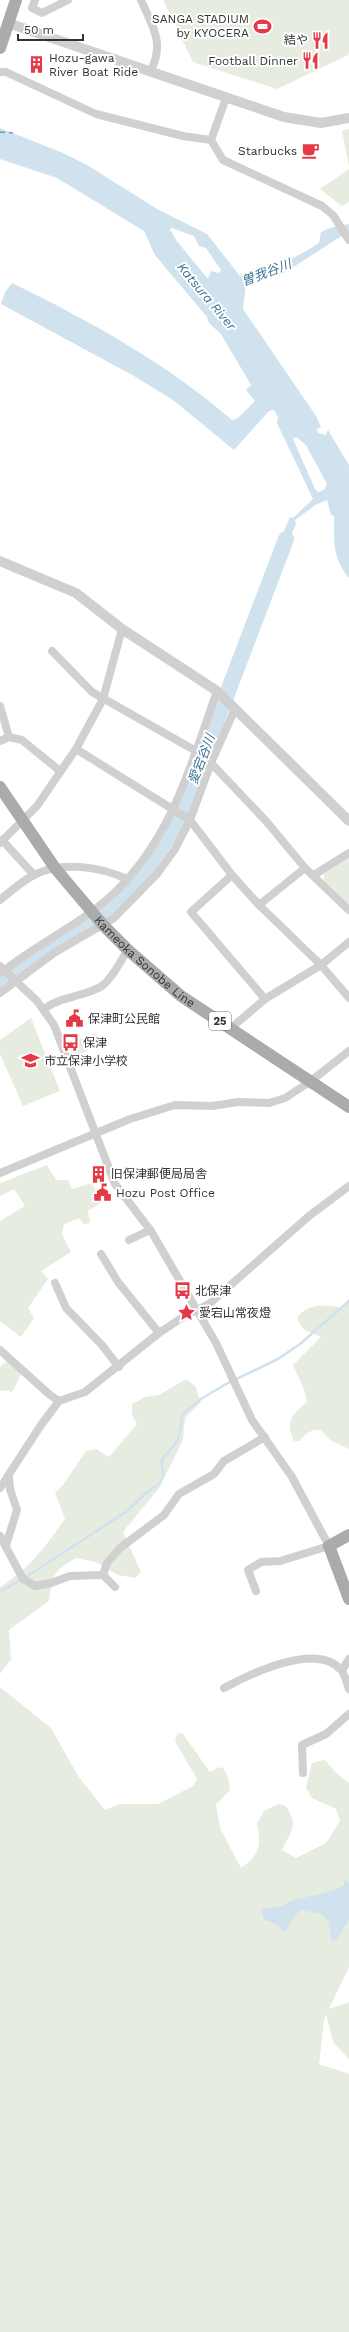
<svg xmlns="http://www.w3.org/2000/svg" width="349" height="2332" font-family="'Work Sans','Noto Sans JP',sans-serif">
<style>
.green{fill:#e6ecdf}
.water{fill:#cfe2ee;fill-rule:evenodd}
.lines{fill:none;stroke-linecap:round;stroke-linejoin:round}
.stream{stroke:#cfe2ee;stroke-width:2.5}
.river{stroke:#cfe2ee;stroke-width:16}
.ferry{stroke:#3f7597;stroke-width:1;stroke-dasharray:5 4;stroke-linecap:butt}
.minor{stroke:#d0d0d0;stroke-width:8}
.tertiary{stroke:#d0d0d0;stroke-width:10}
.primary{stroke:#ababab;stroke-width:12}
.labels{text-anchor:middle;stroke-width:4;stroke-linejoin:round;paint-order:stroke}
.shield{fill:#fff;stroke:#707070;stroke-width:1}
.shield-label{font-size:11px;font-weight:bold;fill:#333}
.poi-label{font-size:12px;fill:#333;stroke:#fff;text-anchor:start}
.street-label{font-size:12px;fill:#333;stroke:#fff}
.water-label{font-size:13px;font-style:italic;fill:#3f7597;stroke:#fff}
</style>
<rect width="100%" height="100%" fill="#fff"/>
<g class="green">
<polygon points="163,0 349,0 349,52 348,55 277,89 193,62"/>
<polygon points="349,129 349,166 342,131"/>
<polygon points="349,169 349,202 342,206 320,189"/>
<polygon points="349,858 349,904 324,880 324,874"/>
<polygon points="31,1018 60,1091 23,1106 0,1054 0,1040"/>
<polygon points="95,1033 100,1045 73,1057 68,1045"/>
<polygon points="47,1165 56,1180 68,1180 72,1189 92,1183 102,1202 88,1211 90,1222 84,1225 79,1218 64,1224 62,1234 71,1252 41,1271 48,1279 28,1308 34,1318 21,1337 0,1321 0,1221 25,1206 14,1189 0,1196 0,1183"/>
<path d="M349 1298V1449L330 1440 321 1430C312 1429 305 1433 300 1441H294C285 1421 292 1415 307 1402L304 1389 293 1365 321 1337 303 1329 297 1318C308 1302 327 1305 344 1308Z"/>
<polygon points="7,1361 22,1373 12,1392 5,1390 0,1391 0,1367"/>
<path d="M186 1379 196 1387 200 1403 185 1418 183 1440 159 1488 123 1532 141 1572 135 1578 118 1575 96 1562 76 1558C53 1571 52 1575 49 1601L9 1630 11 1659 0 1674V1587C30 1568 45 1547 65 1519L55 1493 63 1485 86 1451 96 1449 109 1457 137 1424 132 1415V1404L145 1397 159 1395Z"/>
<path d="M0 1687 51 1728 78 1776 105 1810 120 1804H158L193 1786 197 1779 175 1741 178 1733 183 1734 210 1772 219 1767 224 1769 228 1777 230 1790 216 1805 220 1828 241 1868C259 1855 262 1846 257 1824L264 1811 278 1804 286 1806C299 1827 291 1830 282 1850L296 1858 326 1843 340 1821 336 1809 312 1798 306 1788 312 1763 325 1760 335 1772 349 1783V1967L329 2009 349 2002V2059L333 2042 326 2014 324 2020 319 2064 349 2074V2332H0Z"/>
</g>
<g class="water">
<path d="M0 128 63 153 87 165 157 209 207 234 240 276C251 266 266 269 279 264 293 259 306 251 319 243L321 232 333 227 349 224V234L340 237 281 275 246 284 243 309 316 416 321 427 317 429 318 433 326 435 328 430 349 465V578C332 557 334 541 334 516L331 515 327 500 317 504 295 520 296 524 281 557 277 558 279 549 284 542V531L290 517 293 518 313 499 277 423 278 417 274 410 269 411 234 450 173 400 134 376 1 304 5 292 12 283C90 321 166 363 232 420L238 418 255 401 246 390 251 385 221 334 209 323 207 317 155 255 144 231 57 178 0 159ZM172 228 194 236 199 246 206 248 221 270 219 273 211 271 208 279 176 240 170 229ZM296 437 306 445 327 484 324 490 318 492 315 489 293 439Z"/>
<path d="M344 1878 349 1883V1920L335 1941H332L328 1922 322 1914 300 1910 291 1921 285 1932 276 1924 264 1920 261 1910 263 1908C284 1909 285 1901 302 1898 317 1894 332 1893 344 1885Z"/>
</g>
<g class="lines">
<g class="stream">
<path d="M26 1577 127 1511 147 1492 159 1484 163 1477 162 1459C179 1442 180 1439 182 1415L201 1399 226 1384 278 1359 300 1344 349 1301"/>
<polyline points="0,1592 20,1580"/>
</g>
<polyline class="river" points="0,985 37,955 110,909 134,887 173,830 184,807 286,539"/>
<polyline class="ferry" points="0,132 13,133"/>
<g class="minor">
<polyline points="35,0 32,8 42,13 68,0"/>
<path d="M141 0C152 26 165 42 151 70"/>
<polyline points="0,72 6,72 96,114 183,136 211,140"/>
<polyline points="226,98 211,140 223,160 322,206 333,215 349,240"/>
<polyline points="52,651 92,692 196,751"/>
<polyline points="0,706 9,737"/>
<polyline points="0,741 9,737 22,740 60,771"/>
<polyline points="76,749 190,820 232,875 259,905 321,965 349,998"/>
<polyline points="211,763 266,821 305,868 349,910"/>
<polyline points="2,840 34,875"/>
<polyline points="0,843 37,806 76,749 103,699 122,629"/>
<polyline points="232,875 191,912 265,999"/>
<polyline points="314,875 349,853"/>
<path d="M0 900C11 891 23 880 36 874 63 861 101 867 127 879"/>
<polyline points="259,905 305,868"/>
<polyline points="0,966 37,1001 54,1025 115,1184 151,1231 216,1343 252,1420 292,1477 329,1546 280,1561 261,1562 248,1570 256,1591"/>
<path d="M1 973C36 944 81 925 115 892 172 837 191 765 217 691"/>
<polyline points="0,993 54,953 114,918 157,874 175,849 190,820 211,763 235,709"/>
<path d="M44 1009C61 996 84 997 102 986 113 978 120 961 128 950"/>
<polyline points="231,1028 265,999 321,965 349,942"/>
<polyline points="0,1173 130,1119 175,1105 212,1106 238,1102 269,1103 285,1098 311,1081 349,1051"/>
<polyline points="129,1240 150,1230"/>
<polyline points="101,1254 118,1282 159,1333"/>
<polyline points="55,1283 66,1308 101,1344 119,1367"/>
<polyline points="0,1350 50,1395 59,1401"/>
<polyline points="0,1488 41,1425 59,1401 85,1392 159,1333 186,1315 209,1304 309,1216 349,1186"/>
<polyline points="0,1536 23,1579 35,1586 51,1583 70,1576 103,1575 115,1587"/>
<polyline points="6,1545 17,1510 10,1489 9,1477"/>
<polyline points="103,1575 107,1563 120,1548 164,1515 179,1494 214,1474 224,1461 265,1437"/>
<polyline points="342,1670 349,1659"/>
<path d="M224 1688C250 1674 317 1641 341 1670 345 1674 347 1684 349 1689"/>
<polyline points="303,1773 302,1745 326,1734 349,1714"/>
</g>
<g class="tertiary">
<polyline points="8,23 284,117 321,123 349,118"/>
<polyline points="0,561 76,593 122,629 217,691 349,821"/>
</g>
<g class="primary">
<polyline points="0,48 16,0"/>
<path id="s1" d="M0 787 55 868 103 925 128 950 181 996 349 1107"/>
<polyline points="349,1535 329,1546 349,1599"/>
</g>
</g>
<defs>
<symbol id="stadium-bare" viewBox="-9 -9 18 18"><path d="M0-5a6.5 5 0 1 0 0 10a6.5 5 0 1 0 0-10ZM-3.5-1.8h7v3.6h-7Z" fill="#e63946" stroke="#fff" stroke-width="2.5" paint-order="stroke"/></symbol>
<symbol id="restaurant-bare" viewBox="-9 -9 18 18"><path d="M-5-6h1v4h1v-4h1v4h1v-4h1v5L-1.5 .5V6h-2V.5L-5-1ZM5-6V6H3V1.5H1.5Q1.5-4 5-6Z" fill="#e63946" stroke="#fff" stroke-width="2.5" paint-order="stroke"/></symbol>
<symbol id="building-bare" viewBox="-9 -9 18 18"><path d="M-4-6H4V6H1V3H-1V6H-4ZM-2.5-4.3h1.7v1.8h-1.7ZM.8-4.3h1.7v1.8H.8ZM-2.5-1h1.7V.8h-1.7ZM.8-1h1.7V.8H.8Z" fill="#e63946" stroke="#fff" stroke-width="2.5" paint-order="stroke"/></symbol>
<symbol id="cafe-bare" viewBox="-9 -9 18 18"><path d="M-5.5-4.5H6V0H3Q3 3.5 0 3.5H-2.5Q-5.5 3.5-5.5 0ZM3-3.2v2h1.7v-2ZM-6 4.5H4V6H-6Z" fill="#e63946" stroke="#fff" stroke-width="2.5" paint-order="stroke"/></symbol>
<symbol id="civic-bare" viewBox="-9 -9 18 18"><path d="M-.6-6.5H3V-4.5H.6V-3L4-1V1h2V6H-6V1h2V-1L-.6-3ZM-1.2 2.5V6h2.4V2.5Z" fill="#e63946" stroke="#fff" stroke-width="2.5" paint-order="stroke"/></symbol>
<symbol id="bus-bare" viewBox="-9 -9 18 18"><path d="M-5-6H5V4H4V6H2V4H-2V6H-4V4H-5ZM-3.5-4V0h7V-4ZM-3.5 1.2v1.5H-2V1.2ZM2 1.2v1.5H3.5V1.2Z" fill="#e63946" stroke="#fff" stroke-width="2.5" paint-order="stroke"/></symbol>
<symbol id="school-bare" viewBox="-9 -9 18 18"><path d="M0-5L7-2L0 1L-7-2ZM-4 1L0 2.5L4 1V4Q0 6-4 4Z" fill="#e63946" stroke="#fff" stroke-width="2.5" paint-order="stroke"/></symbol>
<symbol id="sight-bare" viewBox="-9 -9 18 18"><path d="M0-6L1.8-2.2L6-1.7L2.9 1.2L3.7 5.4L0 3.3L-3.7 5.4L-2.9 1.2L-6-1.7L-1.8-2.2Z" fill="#e63946" stroke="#fff" stroke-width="2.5" paint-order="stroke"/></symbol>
</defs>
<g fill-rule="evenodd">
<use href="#stadium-bare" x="250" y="14" width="25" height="25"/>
<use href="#restaurant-bare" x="308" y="28" width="25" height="25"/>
<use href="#restaurant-bare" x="298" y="48" width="25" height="25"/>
<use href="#building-bare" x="24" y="52" width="25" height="25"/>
<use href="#cafe-bare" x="298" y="138" width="25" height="25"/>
<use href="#civic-bare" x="62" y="1006" width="25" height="25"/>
<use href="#bus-bare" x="58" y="1030" width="25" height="25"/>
<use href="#school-bare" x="18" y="1048" width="25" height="25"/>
<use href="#building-bare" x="86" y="1162" width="25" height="25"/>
<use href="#civic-bare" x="90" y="1180" width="25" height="25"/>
<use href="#bus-bare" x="170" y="1278" width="25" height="25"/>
<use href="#sight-bare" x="174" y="1300" width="25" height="25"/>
</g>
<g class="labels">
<rect class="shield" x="209" y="1012" width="22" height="18" rx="3"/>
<g class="shield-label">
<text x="220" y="1025">25</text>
</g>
<g class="poi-label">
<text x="249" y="23" text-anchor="end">SANGA STADIUM<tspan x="249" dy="14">by KYOCERA</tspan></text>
<text x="308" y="44" text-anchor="end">結や</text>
<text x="49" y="62">Hozu-gawa<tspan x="49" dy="14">River Boat Ride</tspan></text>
<text x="298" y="65" text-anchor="end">Football Dinner</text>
<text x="297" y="155" text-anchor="end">Starbucks</text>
<text x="88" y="1023">保津町公民館</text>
<text x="83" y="1047">保津</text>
<text x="44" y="1065">市立保津小学校</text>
<text x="111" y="1178">旧保津郵便局局舎</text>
<text x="116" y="1197">Hozu Post Office</text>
<text x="195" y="1295">北保津</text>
<text x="199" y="1317">愛宕山常夜燈</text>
</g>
<g class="street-label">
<text dy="4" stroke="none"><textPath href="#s1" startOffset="228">Kameoka Sonobe Line</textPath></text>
</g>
<g class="water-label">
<text transform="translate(266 272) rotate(-21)" y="5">曽我谷川</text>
<text transform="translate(207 296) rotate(50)" y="5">Katsura River</text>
<text transform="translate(201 759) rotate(-69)" y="5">愛宕谷川</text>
</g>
</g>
<path d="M18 34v6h65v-6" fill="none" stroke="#333333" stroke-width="2"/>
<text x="24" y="34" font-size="12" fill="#333333" stroke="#ffffff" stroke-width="3" paint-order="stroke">50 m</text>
</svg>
